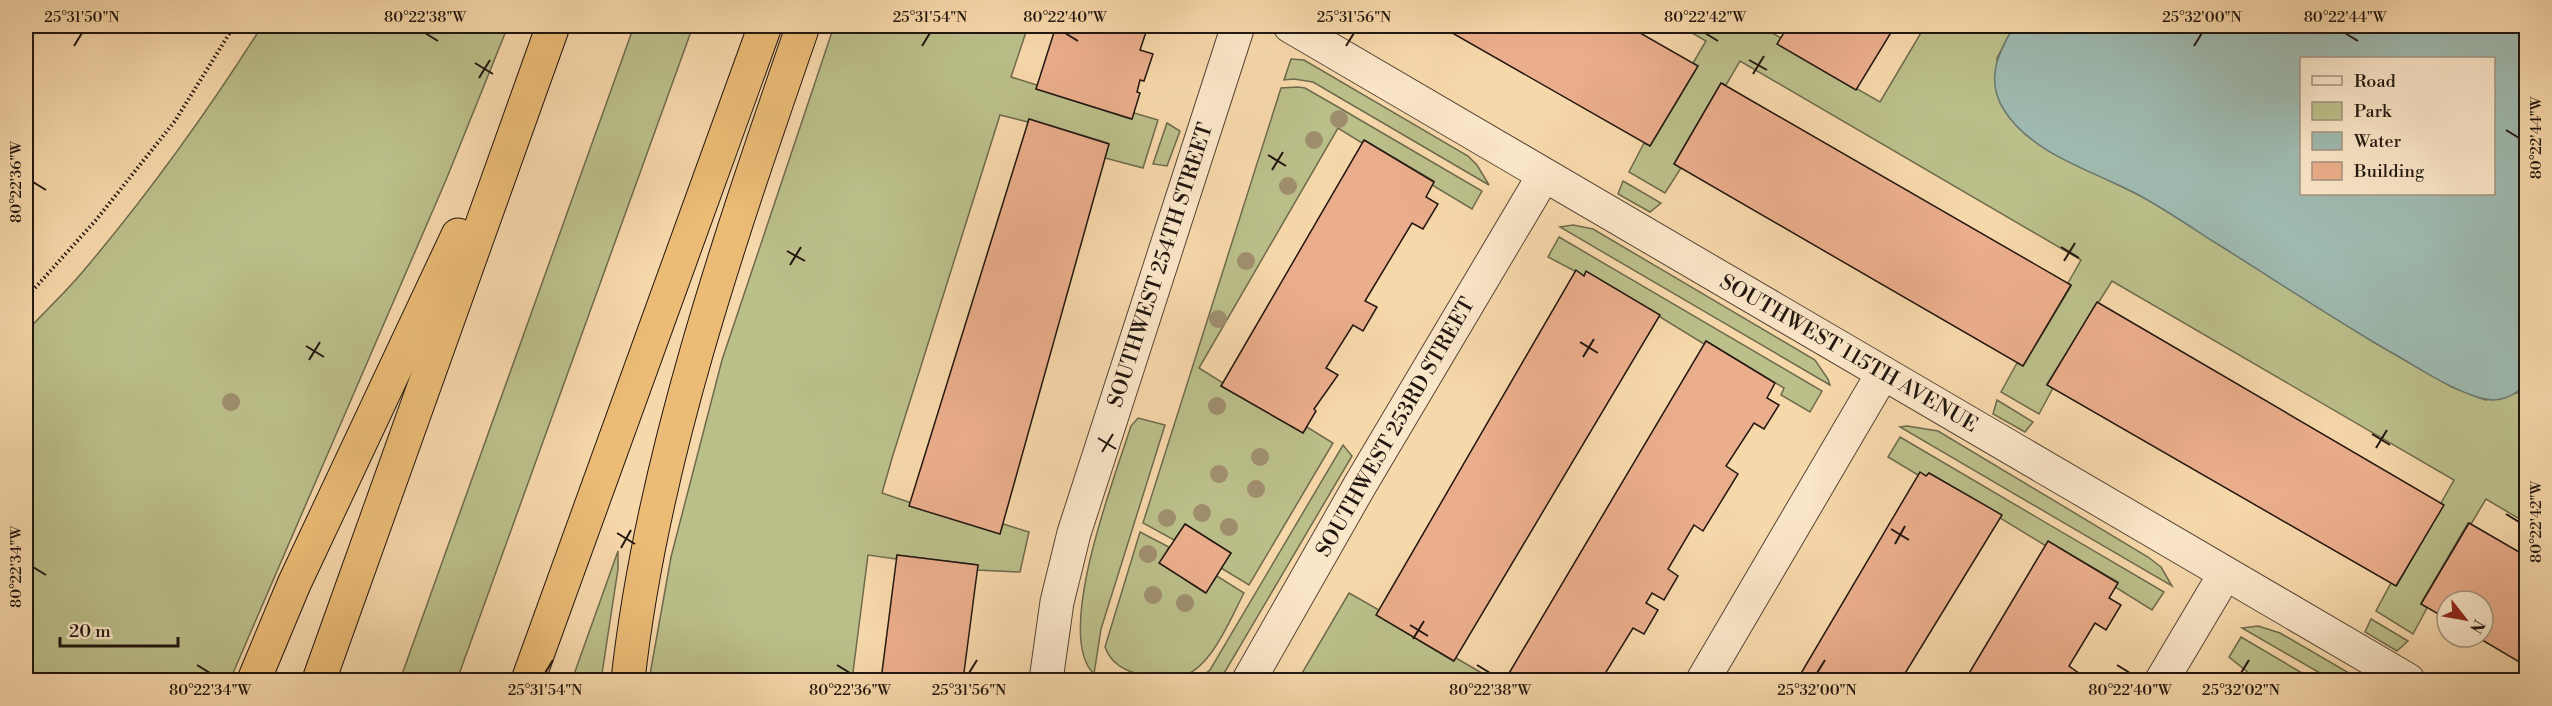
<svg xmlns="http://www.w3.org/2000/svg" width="2552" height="706" font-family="'Libre Bodoni',serif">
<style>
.green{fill:#bbbf8a;stroke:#6e6a4c;stroke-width:1.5}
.water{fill:#9eb9af;stroke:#6c786f;stroke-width:1.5;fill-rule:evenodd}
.building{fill:#ebae8c;stroke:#21160f;stroke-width:1.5}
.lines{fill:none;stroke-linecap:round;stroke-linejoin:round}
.minor-casing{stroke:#564636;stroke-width:35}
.motorway-casing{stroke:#21160f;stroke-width:35}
.path{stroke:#21160f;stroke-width:4;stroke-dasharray:1.5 3;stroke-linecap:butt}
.minor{stroke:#fae6c8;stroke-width:33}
.motorway{stroke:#ecbc76;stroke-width:33}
.tree{fill:#9f8e6d}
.ticks{fill:none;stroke:#21160f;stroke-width:2}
.labels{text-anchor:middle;stroke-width:5;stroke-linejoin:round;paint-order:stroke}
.street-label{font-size:21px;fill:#21160f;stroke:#fae6c8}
.neatline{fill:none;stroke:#21160f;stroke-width:2}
.ticks-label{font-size:15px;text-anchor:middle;fill:#21160f}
</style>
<rect width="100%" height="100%" fill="#f7d8ab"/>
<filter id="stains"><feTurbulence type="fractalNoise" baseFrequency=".00333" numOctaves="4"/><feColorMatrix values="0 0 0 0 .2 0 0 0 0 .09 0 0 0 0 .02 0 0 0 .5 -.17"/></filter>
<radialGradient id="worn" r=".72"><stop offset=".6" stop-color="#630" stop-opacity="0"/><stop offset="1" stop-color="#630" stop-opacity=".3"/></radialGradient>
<g class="green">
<path d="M262 26H508L446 180 230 680H26V332C45 311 67 291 85 269 150 192 208 111 262 26Z"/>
<polygon points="634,26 693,26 457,680 400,680"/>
<polygon points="834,26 1028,26 1011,77 1037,85 1036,89 1131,119 1134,113 1158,120 1143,168 1105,158 1108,143 1029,119 1028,122 1000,115 893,455 882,493 1000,533 1003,524 1029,532 1020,572 977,570 978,565 897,555 896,559 868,555 852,680 649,680 671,557 722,360"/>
<polygon points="1680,26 1709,26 1719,32 1722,26 1738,26 1737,28 1744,32 1748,26 1759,26 1781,38 1778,44 1880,102 1925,26 2014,26 1997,58 2000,103 2010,118 2049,151 2149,200 2375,343 2452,387 2485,400 2517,393 2526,385 2526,523 2486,499 2471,524 2468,523 2421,603 2427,608 2413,634 2376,611 2391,583 2397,585 2443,505 2441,503 2454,480 2112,281 2047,384 2053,388 2039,414 2001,392 2017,363 2023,366 2071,286 2068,283 2081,260 1740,61 1726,85 1721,83 1674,164 1681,168 1665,193 1629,172 1644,143 1650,146 1698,66 1693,63 1706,41"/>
<polygon points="1291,59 1304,60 1468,156 1477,165 1489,185 1313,82 1294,79 1284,80"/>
<polygon points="1298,87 1305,88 1338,107 1482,191 1472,209 1432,185 1434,181 1364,140 1362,143 1338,128 1199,368 1223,383 1221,386 1303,433 1307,427 1333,443 1249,585 1221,568 1231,553 1185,524 1174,540 1143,523 1281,88"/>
<polygon points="1167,123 1180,131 1167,166 1153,164"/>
<polygon points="1623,181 1661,203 1650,212 1618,194"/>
<polygon points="1573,225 1593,229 1815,360 1828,379 1830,385 1560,227"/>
<polygon points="1559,237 1822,391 1810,412 1781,395 1784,388 1706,341 1704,344 1587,272 1584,276 1548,257"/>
<polygon points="1997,400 2033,422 2025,432 1993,414"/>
<path d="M1138 418 1165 425 1101 629 1094 674C1053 635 1116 474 1131 426Z"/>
<polygon points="1907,426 1938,431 2148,557 2161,567 2172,586 1900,427"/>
<polygon points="1900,437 2164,592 2152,610 2115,587 2118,582 2049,542 2046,546 2000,518 2001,515 1929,473 1926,476 1920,473 1918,475 1888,457"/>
<polygon points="1343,445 1352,456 1226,670 1218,680 1196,680 1210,670"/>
<path d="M1140 532 1169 547 1160 563 1205 593 1217 576 1244 593C1228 623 1209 676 1172 679 1163 679 1153 676 1144 675 1126 672 1111 664 1105 647Z"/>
<polygon points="618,551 618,569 601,680 572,680"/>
<polygon points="1349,593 1379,610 1377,615 1453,661 1456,658 1494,680 1298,680"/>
<polygon points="2371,619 2408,641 2397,651 2365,632"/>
<polygon points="2258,626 2280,633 2361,680 2332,680 2242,628"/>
<polygon points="2241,637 2314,680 2282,680 2270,674 2265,680 2257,678 2253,680 2249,678 2250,674 2229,657"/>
</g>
<path class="water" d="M2014 26H2526V385C2511 398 2497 404 2477 397 2449 388 2422 370 2396 355 2333 319 2272 278 2211 240 2185 223 2160 206 2133 192 2090 170 2031 153 2004 110 1985 80 1998 53 2014 26ZM2302 58H2494V194H2302Z"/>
<g class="building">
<polygon points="1056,26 1148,26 1140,50 1153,54 1144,81 1140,80 1137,92 1140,93 1132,119 1036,89"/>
<polygon points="1440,26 1628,26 1698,66 1650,146"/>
<polygon points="1788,26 1895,26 1856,90 1777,44"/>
<polygon points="1721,83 2071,285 2023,366 1674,164"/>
<polygon points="1029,119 1109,144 1000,534 909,506"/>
<polygon points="1364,140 1434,182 1426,197 1438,204 1423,229 1412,223 1365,301 1377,307 1363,331 1353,325 1326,368 1338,375 1314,409 1316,411 1303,433 1221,386"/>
<polygon points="1576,270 1584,276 1586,271 1660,315 1454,661 1376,615"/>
<polygon points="2097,302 2444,505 2396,586 2047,385"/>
<polygon points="1706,341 1775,383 1767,398 1779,405 1764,429 1754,423 1726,466 1738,474 1703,531 1694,525 1668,569 1678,576 1664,600 1652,593 1646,603 1658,610 1644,634 1633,628 1606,672 1618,680 1505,680"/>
<polygon points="1920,472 1926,476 1929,473 2002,515 1901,680 1797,680"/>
<polygon points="2469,523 2526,556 2526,666 2477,637 2483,637 2483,601 2447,601 2447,619 2421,604"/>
<polygon points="1185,524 1231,553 1206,593 1159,563"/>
<polygon points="2048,541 2118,583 2109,598 2121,605 2106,630 2095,623 2069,666 2080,674 2076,680 1965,680"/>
<polygon points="897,555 978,565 963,680 881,680"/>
</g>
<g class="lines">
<defs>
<g id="minor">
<polyline points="1290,26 2408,680"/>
<polyline points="1046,680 1057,602 1074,533 1238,26"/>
<polyline points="1249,680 1360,485 1544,175"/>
<polyline points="1703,680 1883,373"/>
<polyline points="2162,680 2225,574"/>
</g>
<g id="motorway">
<polyline points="254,680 294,584 458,235"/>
<polyline points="319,680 553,26"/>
<polyline points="528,680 765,26"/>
<path d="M628 680C652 461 731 234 803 26"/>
</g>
</defs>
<use href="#minor" class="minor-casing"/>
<use href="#motorway" class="motorway-casing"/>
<polyline class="path" points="26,298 96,220 175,121 234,26"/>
<use href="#minor" class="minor"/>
<use href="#motorway" class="motorway"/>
</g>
<g class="tree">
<circle cx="1339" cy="119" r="9"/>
<circle cx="1314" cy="140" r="9"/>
<circle cx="1288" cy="186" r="9"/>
<circle cx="1246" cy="261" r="9"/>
<circle cx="1218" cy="319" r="9"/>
<circle cx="231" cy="402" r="9"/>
<circle cx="1217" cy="406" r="9"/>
<circle cx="1260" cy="457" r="9"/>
<circle cx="1219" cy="474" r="9"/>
<circle cx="1256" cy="489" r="9"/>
<circle cx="1202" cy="513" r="9"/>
<circle cx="1167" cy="518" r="9"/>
<circle cx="1229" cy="527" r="9"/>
<circle cx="1148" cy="554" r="9"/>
<circle cx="1153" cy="595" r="9"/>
<circle cx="1185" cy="603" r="9"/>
</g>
<path class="ticks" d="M425 33 438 41M1065 33 1078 41M1705 33 1718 41M2345 33 2358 41M74 46 82 33M922 46 930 33M1346 46 1354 33M2194 46 2202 33M1749 60 1767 70M475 63 493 74M1753 74 1764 56M479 78 490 60M2506 130 2519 138M1268 155 1286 166M1272 170 1283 152M33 182 46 190M2061 247 2079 258M787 251 805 261M2064 261 2075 243M790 265 801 247M1580 342 1598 353M306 346 324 357M1583 357 1594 339M309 360 320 342M2372 434 2390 445M1098 438 1116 449M2376 448 2387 430M1102 452 1113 434M2506 514 2519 522M1891 529 1909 540M617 533 635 544M1895 544 1905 526M621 548 631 530M33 567 46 575M1410 625 1428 636M1413 639 1424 621M197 665 210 673M837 665 850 673M1477 665 1490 673M2117 665 2130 673M545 673 553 660M969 673 977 660M1817 673 1825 660M2241 673 2249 660"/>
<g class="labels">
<g class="street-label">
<text transform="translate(1160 265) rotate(-72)" y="7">SOUTHWEST 254TH STREET</text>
<text transform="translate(1849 353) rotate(30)" y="7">SOUTHWEST 115TH AVENUE</text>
<text transform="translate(1395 427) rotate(-60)" y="7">SOUTHWEST 253RD STREET</text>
</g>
</g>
<rect width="2552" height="706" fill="none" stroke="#f7d8ab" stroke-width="66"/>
<rect x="2300" y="57" width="195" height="138" fill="#fae6c8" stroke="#a3937e" stroke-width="1.5"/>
<rect x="2312" y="76" width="30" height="9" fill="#fae6c8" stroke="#a3937e" stroke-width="1.5"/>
<text x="2354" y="87" font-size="18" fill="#21160f">Road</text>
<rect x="2312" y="102" width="30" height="18" fill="#bbbf8a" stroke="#a3937e" stroke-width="1.5"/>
<text x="2354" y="117" font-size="18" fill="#21160f">Park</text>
<rect x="2312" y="132" width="30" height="18" fill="#9eb9af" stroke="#a3937e" stroke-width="1.5"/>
<text x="2354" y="147" font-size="18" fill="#21160f">Water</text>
<rect x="2312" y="162" width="30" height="18" fill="#ebae8c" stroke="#a3937e" stroke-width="1.5"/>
<text x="2354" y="177" font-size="18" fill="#21160f">Building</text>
<g transform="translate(2465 619) rotate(121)"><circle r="28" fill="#fae6c8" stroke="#a3937e" stroke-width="1.5"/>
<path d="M0-4.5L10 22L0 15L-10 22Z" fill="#8f2418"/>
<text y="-9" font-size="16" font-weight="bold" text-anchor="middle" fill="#21160f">N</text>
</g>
<path d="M60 637v9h118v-9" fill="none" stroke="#21160f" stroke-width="3"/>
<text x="69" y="637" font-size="18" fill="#21160f" stroke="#fae6c8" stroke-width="4.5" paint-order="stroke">20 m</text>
<rect x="33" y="33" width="2486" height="640" class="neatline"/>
<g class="ticks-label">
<text x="82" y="22">25°31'50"N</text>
<text x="425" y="22">80°22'38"W</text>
<text x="930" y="22">25°31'54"N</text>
<text x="1065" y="22">80°22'40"W</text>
<text x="1354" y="22">25°31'56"N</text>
<text x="1705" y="22">80°22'42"W</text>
<text x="2202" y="22">25°32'00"N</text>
<text x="2345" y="22">80°22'44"W</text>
<text transform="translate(2536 138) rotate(-90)" y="5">80°22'44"W</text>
<text transform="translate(16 182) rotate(-90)" y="5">80°22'36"W</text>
<text transform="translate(2536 522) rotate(-90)" y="5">80°22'42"W</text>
<text transform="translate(16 567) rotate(-90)" y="5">80°22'34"W</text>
<text x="210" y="695">80°22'34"W</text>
<text x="545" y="695">25°31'54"N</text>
<text x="850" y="695">80°22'36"W</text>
<text x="969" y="695">25°31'56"N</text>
<text x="1490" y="695">80°22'38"W</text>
<text x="1817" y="695">25°32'00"N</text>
<text x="2130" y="695">80°22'40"W</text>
<text x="2241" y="695">25°32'02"N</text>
</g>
<rect width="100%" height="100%" filter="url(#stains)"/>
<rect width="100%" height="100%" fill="url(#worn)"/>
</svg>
